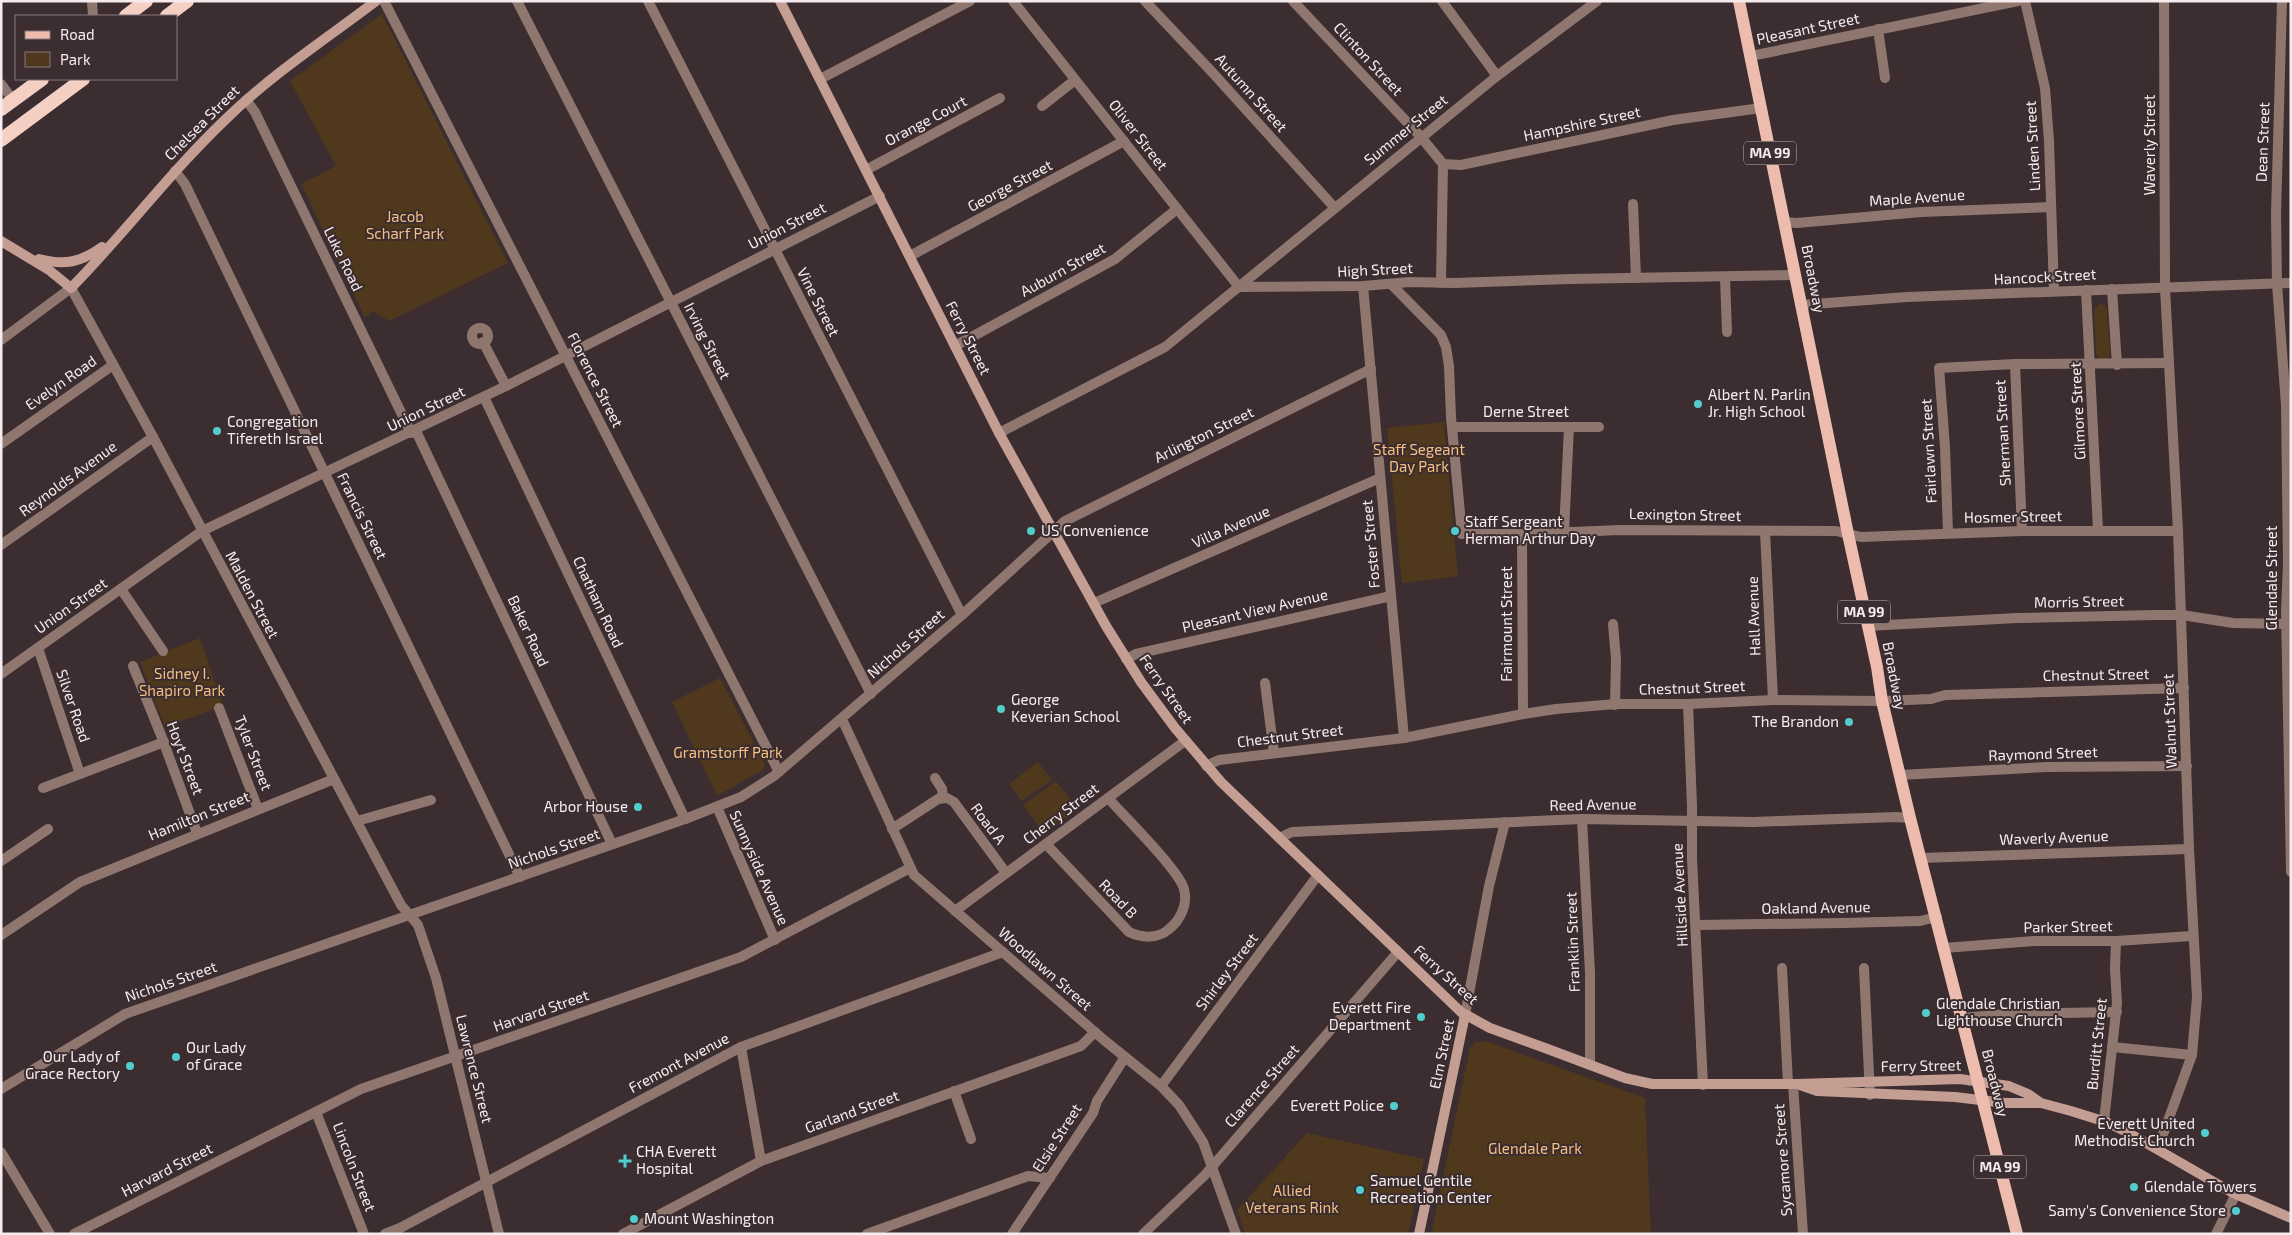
<svg xmlns="http://www.w3.org/2000/svg" width="2292" height="1235" font-family="'Exo 2',sans-serif">
<style>
.park{fill:#4f381b}
.lines{fill:none;stroke-linecap:round;stroke-linejoin:round}
.minor{stroke:#8f7770;stroke-width:10}
.tertiary{stroke:#8f7770;stroke-width:10}
.secondary{stroke:#c49e93;stroke-width:10}
.primary{stroke:#edbcae;stroke-width:12}
.trunk{stroke:#f4cfc4;stroke-width:14}
.poi-dot{fill:#52cdce;stroke:#3b2d30;stroke-width:2}
.labels{text-anchor:middle;stroke-width:4;stroke-linejoin:round;paint-order:stroke}
.shield{fill:#3b2d30;stroke:#beb3b5;stroke-width:1}
.shield-label{font-size:14px;font-weight:bold;fill:#f6ecee}
.street-label{font-size:15px;fill:#f6ecee;stroke:#3b2d30}
.park-label{font-size:15px;fill:#f4bf80;stroke:#3b2d30}
.poi-label{font-size:15px;fill:#f6ecee;stroke:#3b2d30;text-anchor:start}
</style>
<rect width="100%" height="100%" fill="#3b2d30"/>
<g class="park">
<polygon points="382,14 508,263 389,321 373,311 365,318 301,184 336,166 290,81"/>
<polygon points="2100,304 2104,305 2107,310 2110,354 2107,359 2100,359 2096,354 2094,310"/>
<polygon points="1444,422 1458,576 1402,583 1387,428"/>
<polygon points="200,638 223,706 165,727 140,662"/>
<polygon points="720,678 765,764 763,770 717,796 672,702"/>
<polygon points="1038,762 1052,780 1022,801 1009,784"/>
<polygon points="1056,781 1078,809 1044,833 1023,805"/>
<polygon points="1485,1041 1645,1098 1651,1234 1431,1234 1470,1048 1476,1042"/>
<polygon points="1307,1133 1424,1159 1408,1234 1245,1234 1237,1210"/>
</g>
<g class="lines">
<g class="minor">
<polyline points="384,1 779,772"/>
<polyline points="517,1 871,694"/>
<polyline points="648,1 962,615"/>
<polyline points="1013,1 1239,287"/>
<polyline points="1145,1 1212,72 1334,207"/>
<polyline points="1293,1 1421,137 1443,164 1461,165 1673,120 1761,108"/>
<polyline points="1442,1 1497,76"/>
<polyline points="2164,1 2165,288"/>
<polyline points="1878,29 1885,78"/>
<polyline points="1751,56 2018,1"/>
<polyline points="1,84 13,100"/>
<polyline points="246,100 255,112 411,433"/>
<polyline points="1042,106 1075,80"/>
<polyline points="866,170 1000,98"/>
<polyline points="175,171 185,184 520,877"/>
<polyline points="1633,204 1636,278"/>
<polyline points="1785,222 1797,223 1921,212 2051,207"/>
<polyline points="910,256 1124,141"/>
<polyline points="1725,277 1727,332"/>
<polyline points="1441,283 1443,164"/>
<polyline points="1391,284 1441,335 1446,347 1449,366 1451,417 1462,534 1522,534 1620,530 1836,531 1861,537 2022,531 2178,531"/>
<polyline points="2277,284 2276,214 2282,1"/>
<polyline points="1363,286 1404,738"/>
<polyline points="2112,289 2117,365"/>
<polyline points="2086,290 2098,530"/>
<circle cx="480" cy="336" r="8"/>
<polyline points="1,340 71,288"/>
<polyline points="483,342 506,386"/>
<polyline points="955,346 1115,259 1177,209"/>
<polyline points="2015,364 2022,531"/>
<polyline points="484,397 685,819"/>
<polyline points="1452,427 1599,427"/>
<polyline points="416,431 612,844"/>
<polyline points="1,444 113,365"/>
<polyline points="1765,531 1773,700"/>
<polyline points="1053,532 1065,521 1371,369"/>
<polyline points="1564,532 1569,427"/>
<polyline points="1948,533 1945,447 1939,368 2015,364 2169,363"/>
<polyline points="1522,534 1523,714"/>
<polyline points="1,545 153,437"/>
<polyline points="121,589 163,651"/>
<polyline points="1094,603 1380,478"/>
<polyline points="1613,624 1616,659 1615,705"/>
<polyline points="1867,626 2017,618 2155,615 2182,615 2233,623 2291,624"/>
<polyline points="38,648 80,774"/>
<polyline points="1126,659 1136,654 1391,596"/>
<polyline points="133,666 161,735 197,833"/>
<polyline points="1265,683 1274,753"/>
<polyline points="1688,704 1692,806 1692,859 1703,1085"/>
<polyline points="219,708 258,809"/>
<polyline points="1206,766 1219,760 1404,738 1523,714 1556,709 1616,704 1688,704 1773,700 1882,701 1931,699 1945,695 2184,688"/>
<polyline points="1900,775 2047,767 2187,766"/>
<polyline points="935,778 942,789 943,798"/>
<polyline points="43,788 164,742"/>
<polyline points="717,807 775,940"/>
<polyline points="1582,819 1590,973 1590,1065"/>
<polyline points="357,821 431,800"/>
<polyline points="892,829 938,799 947,798 954,802 1006,873"/>
<polyline points="1279,838 1292,832 1582,819 1753,822 1896,817 1910,818"/>
<path d="M1046 844 1129 932C1141 938 1157 939 1168 930 1181 920 1188 904 1184 889 1179 870 1124 816 1108 798"/>
<polyline points="1920,858 2189,849"/>
<polyline points="1,861 48,829"/>
<polyline points="955,911 1185,741"/>
<polyline points="1696,925 1843,923 1920,921 1937,917"/>
<polyline points="1,935 80,882 334,779"/>
<polyline points="1944,948 2035,941 2116,941 2192,936"/>
<polyline points="1782,968 1788,1084"/>
<polyline points="1864,968 1870,1095"/>
<polyline points="1465,1015 1489,886 1505,822"/>
<polyline points="1962,1018 2007,1014 2117,1012"/>
<polyline points="741,1047 761,1161"/>
<polyline points="2112,1047 2192,1055"/>
<polyline points="1793,1084 1803,1234"/>
<polyline points="1161,1086 1318,875"/>
<polyline points="954,1091 971,1139"/>
<polyline points="316,1112 364,1234"/>
<polyline points="2104,1121 2117,1003 2115,969 2116,941"/>
<polyline points="1,1152 50,1234"/>
<polyline points="74,1234 361,1089 741,957 910,868"/>
<polyline points="385,1234 400,1228 741,1047 1003,952"/>
<polyline points="867,1234 1028,1176 1050,1178"/>
<polyline points="1012,1234 1093,1113 1097,1101 1125,1057"/>
<polyline points="1143,1234 1204,1176 1398,952"/>
<polyline points="2216,1234 2236,1194"/>
</g>
<g class="tertiary">
<polyline points="92,1 93,16"/>
<polyline points="2025,1 2045,88 2049,141 2054,291"/>
<polyline points="820,79 970,1"/>
<polyline points="2277,284 2286,405 2288,563 2286,611 2291,872"/>
<polyline points="1239,287 1363,286 1410,282 1455,283 1570,279 1795,275"/>
<polyline points="71,288 153,437 401,905 418,925 436,978 499,1234"/>
<polyline points="1801,305 1907,297 2291,283"/>
<polyline points="999,433 1165,347 1497,76 1597,1"/>
<polyline points="1,674 202,531 506,386 880,196"/>
<polyline points="842,719 914,875 1104,1040 1161,1086 1179,1105 1203,1142 1236,1234"/>
<polyline points="1,1089 125,1014 685,819 741,797 774,776 962,615 1053,532"/>
<polyline points="2158,1148 2192,1055 2197,997 2189,849 2178,531 2165,288"/>
<polyline points="623,1234 761,1161 1081,1046 1095,1032"/>
</g>
<g class="secondary">
<polyline points="780,1 999,433 1106,626 1141,682 1175,728 1221,782 1461,1012 1490,1028 1545,1048 1625,1078 1652,1084 1797,1084 1960,1079 2009,1086 2028,1094 2041,1103"/>
<path d="M1 241 49 270 71 288C125 233 171 171 227 118 272 74 326 39 376 1"/>
<path d="M39 259C65 266 81 262 102 247"/>
<polyline points="1800,1085 1817,1091 1955,1097 2005,1103 2041,1103 2071,1111 2106,1122 2127,1132 2233,1193 2291,1218"/>
<polyline points="1419,1234 1465,1015"/>
</g>
<polyline class="primary" points="1739,1 1848,534 1877,667 1882,701 1910,818 2017,1234"/>
<g class="trunk">
<polyline points="126,16 146,1"/>
<polyline points="167,16 187,1"/>
<polyline points="1,109 42,79"/>
<polyline points="1,140 83,79"/>
</g>
</g>
<g class="poi-dot">
<circle cx="1698" cy="404" r="5"/>
<circle cx="217" cy="431" r="5"/>
<circle cx="1031" cy="531" r="5"/>
<circle cx="1455" cy="531" r="5"/>
<circle cx="1001" cy="709" r="5"/>
<circle cx="1849" cy="722" r="5"/>
<circle cx="638" cy="807" r="5"/>
<circle cx="1926" cy="1013" r="5"/>
<circle cx="1421" cy="1017" r="5"/>
<circle cx="176" cy="1057" r="5"/>
<circle cx="130" cy="1066" r="5"/>
<circle cx="1394" cy="1106" r="5"/>
<circle cx="2205" cy="1133" r="5"/>
<path d="M622.5 1153.5h5v5h5v5h-5v5h-5v-5h-5v-5h5z"/>
<circle cx="2134" cy="1187" r="5"/>
<circle cx="1360" cy="1190" r="5"/>
<circle cx="2236" cy="1211" r="5"/>
<circle cx="634" cy="1219" r="5"/>
</g>
<g class="labels">
<g class="shield">
<rect x="1744" y="141.5" width="52" height="23" rx="4"/>
<rect x="1838" y="600.5" width="52" height="23" rx="4"/>
<rect x="1974" y="1155.5" width="52" height="23" rx="4"/>
</g>
<g class="shield-label">
<text x="1770" y="158">MA 99</text>
<text x="1864" y="617">MA 99</text>
<text x="2000" y="1172">MA 99</text>
</g>
<g class="street-label">
<text transform="translate(1808 29) rotate(-12)" y="5">Pleasant Street</text>
<text transform="translate(1368 59) rotate(47)" y="5">Clinton Street</text>
<text transform="translate(1251 93) rotate(48)" y="5">Autumn Street</text>
<text transform="translate(926 121) rotate(-28)" y="5">Orange Court</text>
<text transform="translate(202 123) rotate(-45)" y="5">Chelsea Street</text>
<text transform="translate(1582 124) rotate(-12)" y="5">Hampshire Street</text>
<text transform="translate(1406 130) rotate(-39)" y="5">Summer Street</text>
<text transform="translate(1138 135) rotate(52)" y="5">Oliver Street</text>
<text transform="translate(2263 142) rotate(-88)" y="5">Dean Street</text>
<text transform="translate(2150 145) rotate(-90)" y="5">Waverly Street</text>
<text transform="translate(2033 146) rotate(-93)" y="5">Linden Street</text>
<text transform="translate(1010 186) rotate(-28)" y="5">George Street</text>
<text transform="translate(1917 198) rotate(-4)" y="5">Maple Avenue</text>
<text transform="translate(787 226) rotate(-27)" y="5">Union Street</text>
<text transform="translate(343 259) rotate(64)" y="5">Luke Road</text>
<text transform="translate(1063 270) rotate(-29)" y="5">Auburn Street</text>
<text transform="translate(1375 270) rotate(-3)" y="5">High Street</text>
<text transform="translate(2045 277) rotate(-3)" y="5">Hancock Street</text>
<text transform="translate(1813 279) rotate(79)" y="5">Broadway</text>
<text transform="translate(818 302) rotate(63)" y="5">Vine Street</text>
<text transform="translate(968 338) rotate(63)" y="5">Ferry Street</text>
<text transform="translate(707 341) rotate(63)" y="5">Irving Street</text>
<text transform="translate(595 380) rotate(63)" y="5">Florence Street</text>
<text transform="translate(61 383) rotate(-35)" y="5">Evelyn Road</text>
<text transform="translate(426 409) rotate(-26)" y="5">Union Street</text>
<text transform="translate(2078 411) rotate(-93)" y="5">Gilmore Street</text>
<text x="1526" y="417">Derne Street</text>
<text transform="translate(2003 433) rotate(-93)" y="5">Sherman Street</text>
<text transform="translate(1204 435) rotate(-26)" y="5">Arlington Street</text>
<text transform="translate(1929 451) rotate(-93)" y="5">Fairlawn Street</text>
<text transform="translate(68 479) rotate(-36)" y="5">Reynolds Avenue</text>
<text transform="translate(1685 515) rotate(1)" y="5">Lexington Street</text>
<text transform="translate(362 516) rotate(64)" y="5">Francis Street</text>
<text transform="translate(2013 517) rotate(-1)" y="5">Hosmer Street</text>
<text transform="translate(1231 527) rotate(-24)" y="5">Villa Avenue</text>
<text transform="translate(1371 544) rotate(-95)" y="5">Foster Street</text>
<text transform="translate(2272 578) rotate(-90)" y="5">Glendale Street</text>
<text transform="translate(252 595) rotate(62)" y="5">Malden Street</text>
<text transform="translate(598 602) rotate(65)" y="5">Chatham Road</text>
<text transform="translate(2079 602) rotate(-1)" y="5">Morris Street</text>
<text transform="translate(71 606) rotate(-35)" y="5">Union Street</text>
<text transform="translate(1255 611) rotate(-13)" y="5">Pleasant View Avenue</text>
<text transform="translate(1754 616) rotate(-92)" y="5">Hall Avenue</text>
<text transform="translate(1507 624) rotate(-90)" y="5">Fairmount Street</text>
<text transform="translate(528 631) rotate(65)" y="5">Baker Road</text>
<text transform="translate(906 644) rotate(-41)" y="5">Nichols Street</text>
<text transform="translate(2096 675) rotate(-1)" y="5">Chestnut Street</text>
<text transform="translate(1894 676) rotate(79)" y="5">Broadway</text>
<text transform="translate(1692 688) rotate(-2)" y="5">Chestnut Street</text>
<text transform="translate(1166 689) rotate(55)" y="5">Ferry Street</text>
<text transform="translate(73 706) rotate(71)" y="5">Silver Road</text>
<text transform="translate(2170 721) rotate(-92)" y="5">Walnut Street</text>
<text transform="translate(1290 736) rotate(-7)" y="5">Chestnut Street</text>
<text transform="translate(253 753) rotate(69)" y="5">Tyler Street</text>
<text transform="translate(2043 754) rotate(-2)" y="5">Raymond Street</text>
<text transform="translate(185 758) rotate(69)" y="5">Hoyt Street</text>
<text transform="translate(1593 805) rotate(-1)" y="5">Reed Avenue</text>
<text transform="translate(1061 814) rotate(-37)" y="5">Cherry Street</text>
<text transform="translate(199 816) rotate(-22)" y="5">Hamilton Street</text>
<text transform="translate(988 824) rotate(53)" y="5">Road A</text>
<text transform="translate(2054 838) rotate(-2)" y="5">Waverly Avenue</text>
<text transform="translate(554 849) rotate(-19)" y="5">Nichols Street</text>
<text transform="translate(759 868) rotate(66)" y="5">Sunnyside Avenue</text>
<text transform="translate(1680 895) rotate(-93)" y="5">Hillside Avenue</text>
<text transform="translate(1118 899) rotate(46)" y="5">Road B</text>
<text transform="translate(1816 908) rotate(-1)" y="5">Oakland Avenue</text>
<text transform="translate(2068 927) rotate(-1)" y="5">Parker Street</text>
<text transform="translate(1573 942) rotate(-92)" y="5">Franklin Street</text>
<text transform="translate(1045 969) rotate(41)" y="5">Woodlawn Street</text>
<text transform="translate(1227 972) rotate(-53)" y="5">Shirley Street</text>
<text transform="translate(1446 975) rotate(42)" y="5">Ferry Street</text>
<text transform="translate(171 982) rotate(-19)" y="5">Nichols Street</text>
<text transform="translate(541 1011) rotate(-19)" y="5">Harvard Street</text>
<text transform="translate(2097 1044) rotate(-84)" y="5">Burditt Street</text>
<text transform="translate(1442 1054) rotate(-78)" y="5">Elm Street</text>
<text transform="translate(679 1063) rotate(-28)" y="5">Fremont Avenue</text>
<text transform="translate(1921 1066) rotate(-1)" y="5">Ferry Street</text>
<text transform="translate(474 1069) rotate(76)" y="5">Lawrence Street</text>
<text transform="translate(1995 1083) rotate(76)" y="5">Broadway</text>
<text transform="translate(1262 1086) rotate(-49)" y="5">Clarence Street</text>
<text transform="translate(852 1112) rotate(-20)" y="5">Garland Street</text>
<text transform="translate(1057 1138) rotate(-57)" y="5">Elsie Street</text>
<text transform="translate(1783 1160) rotate(-94)" y="5">Sycamore Street</text>
<text transform="translate(354 1167) rotate(69)" y="5">Lincoln Street</text>
<text transform="translate(167 1170) rotate(-27)" y="5">Harvard Street</text>
</g>
<g class="park-label">
<text x="405" y="222">Jacob<tspan x="405" dy="17">Scharf Park</tspan></text>
<text x="1419" y="455">Staff Segeant<tspan x="1419" dy="17">Day Park</tspan></text>
<text x="182" y="679">Sidney I.<tspan x="182" dy="17">Shapiro Park</tspan></text>
<text x="728" y="758">Gramstorff Park</text>
<text x="1535" y="1154">Glendale Park</text>
<text x="1292" y="1196">Allied<tspan x="1292" dy="17">Veterans Rink</tspan></text>
</g>
<g class="poi-label">
<text x="1708" y="400">Albert N. Parlin<tspan x="1708" dy="17">Jr. High School</tspan></text>
<text x="227" y="427">Congregation<tspan x="227" dy="17">Tifereth Israel</tspan></text>
<text x="1465" y="527">Staff Sergeant<tspan x="1465" dy="17">Herman Arthur Day</tspan></text>
<text x="1041" y="536">US Convenience</text>
<text x="1011" y="705">George<tspan x="1011" dy="17">Keverian School</tspan></text>
<text x="1839" y="727" text-anchor="end">The Brandon</text>
<text x="628" y="812" text-anchor="end">Arbor House</text>
<text x="1936" y="1009">Glendale Christian<tspan x="1936" dy="17">Lighthouse Church</tspan></text>
<text x="1411" y="1013" text-anchor="end">Everett Fire<tspan x="1411" dy="17">Department</tspan></text>
<text x="186" y="1053">Our Lady<tspan x="186" dy="17">of Grace</tspan></text>
<text x="120" y="1062" text-anchor="end">Our Lady of<tspan x="120" dy="17">Grace Rectory</tspan></text>
<text x="1384" y="1111" text-anchor="end">Everett Police</text>
<text x="2195" y="1129" text-anchor="end">Everett United<tspan x="2195" dy="17">Methodist Church</tspan></text>
<text x="636" y="1157">CHA Everett<tspan x="636" dy="17">Hospital</tspan></text>
<text x="1370" y="1186">Samuel Gentile<tspan x="1370" dy="17">Recreation Center</tspan></text>
<text x="2144" y="1192">Glendale Towers</text>
<text x="2226" y="1216" text-anchor="end">Samy's Convenience Store</text>
<text x="644" y="1224">Mount Washington</text>
</g>
</g>
<rect width="2292" height="1235" fill="none" stroke="#f6ecee" stroke-width="5"/>
<rect x="15" y="15" width="162" height="65" fill="#3b2d30" stroke="#86797c"/>
<rect x="25" y="31" width="25" height="8" fill="#edbcae" stroke="#86797c"/>
<text x="60" y="40" font-size="15" fill="#f6ecee">Road</text>
<rect x="25" y="52" width="25" height="15" fill="#4f381b" stroke="#86797c"/>
<text x="60" y="65" font-size="15" fill="#f6ecee">Park</text>
</svg>
